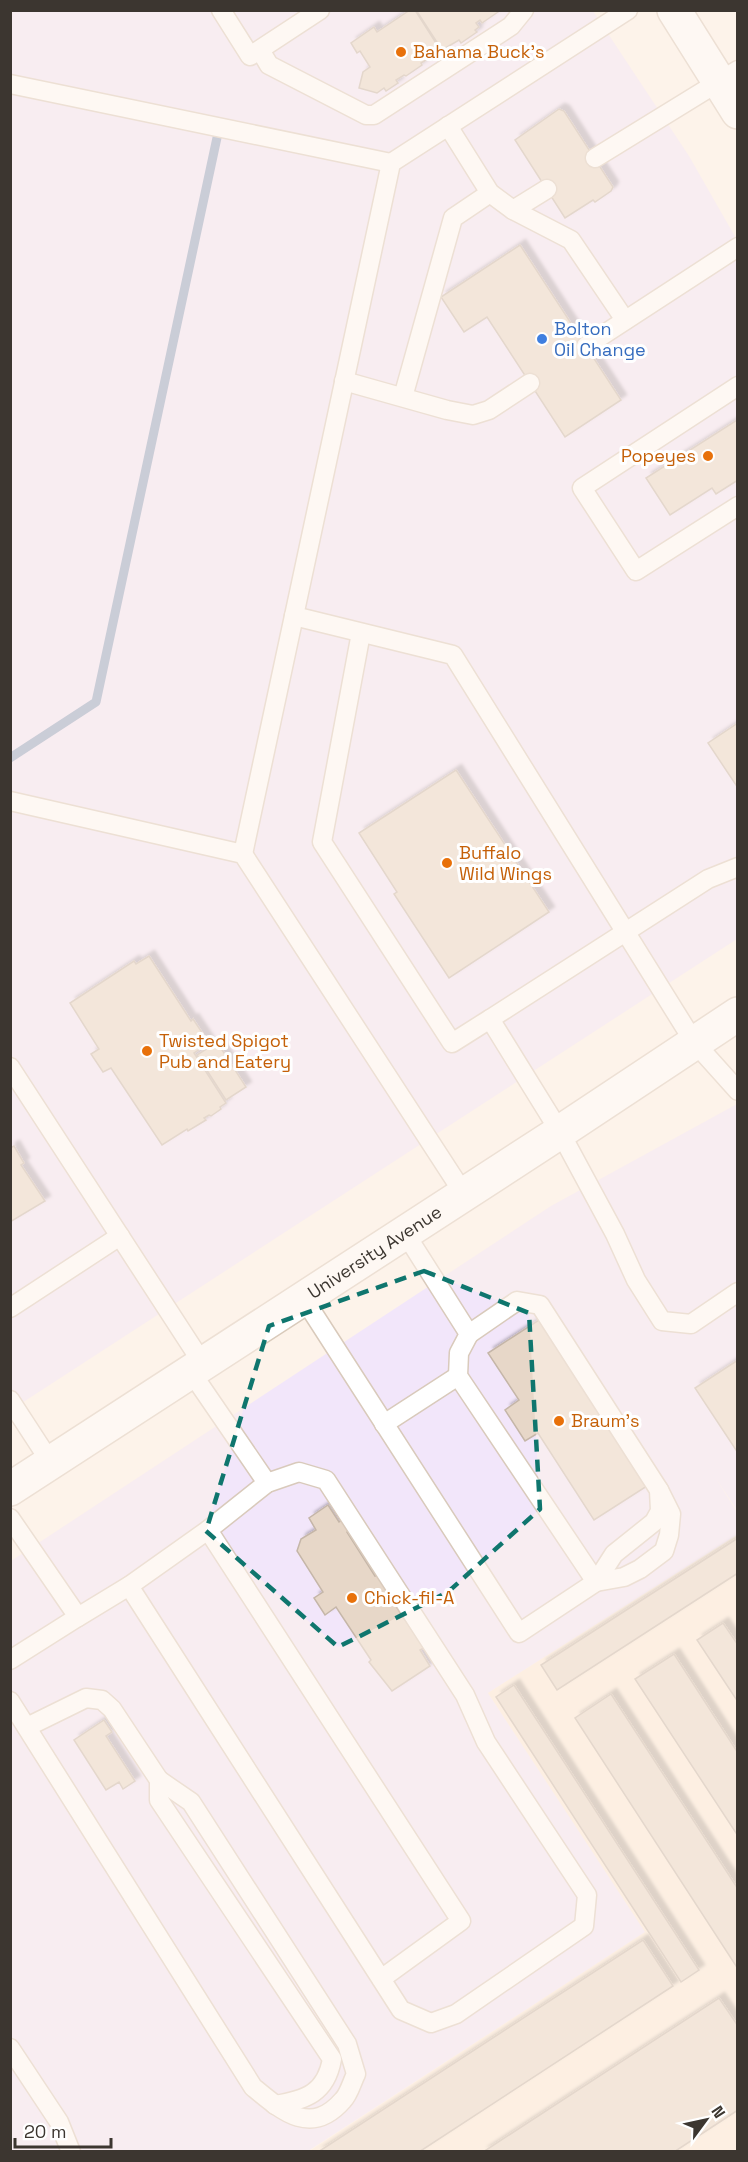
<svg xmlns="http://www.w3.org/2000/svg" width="748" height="2162" font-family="'Space Grotesk',sans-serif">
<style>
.commercial{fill:#f2e6fa}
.built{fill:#fcebda}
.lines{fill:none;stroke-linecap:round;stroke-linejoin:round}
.stream{stroke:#8d9fc0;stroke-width:9}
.building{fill:#e7d7c8;stroke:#c5b6a8;stroke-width:1.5;filter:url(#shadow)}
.lane-casing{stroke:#d9cabb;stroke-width:21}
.secondary-casing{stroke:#d9cabb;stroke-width:36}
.lane{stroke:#fff;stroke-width:18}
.secondary{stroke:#fff;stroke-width:33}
.marked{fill:none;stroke:#0f766e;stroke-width:4.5;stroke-dasharray:12 8;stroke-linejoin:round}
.food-dot{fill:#e8710a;stroke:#fff;stroke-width:2}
.shop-dot{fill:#3f7fe0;stroke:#fff;stroke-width:2}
.labels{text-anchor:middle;stroke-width:6;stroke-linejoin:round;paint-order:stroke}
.food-label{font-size:18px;fill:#c56008;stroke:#fff;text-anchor:start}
.shop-label{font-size:18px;fill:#366cbe;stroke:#fff;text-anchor:start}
.street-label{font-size:18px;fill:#3c3630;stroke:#fff}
</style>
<defs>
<filter id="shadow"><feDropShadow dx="5.5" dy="-5.5" stdDeviation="1.5" flood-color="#0004"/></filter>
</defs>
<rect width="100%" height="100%" fill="#fdf3ea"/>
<g class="commercial">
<polygon points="11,11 593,11 689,156 737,240 737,939 11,1410"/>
<polygon points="737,1104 737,1510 715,1477 737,1512 737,1535 488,1693 646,1932 308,2151 11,2152 11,1561 551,1206"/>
</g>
<polygon class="built" points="737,1535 737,2151 308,2152 645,1932 488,1693"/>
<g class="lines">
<polyline class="stream" points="10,758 96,702 218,133"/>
</g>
<g class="building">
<polygon points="410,10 415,10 443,54 433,60 431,57 421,63 422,65 406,76 404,75 396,80 398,83 386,91 384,88 377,93 359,88 363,72 370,67 360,51 357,53 351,43 374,27 377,32"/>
<polygon points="416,10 496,10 498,12 482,23 480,20 476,23 479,27 475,30 477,32 461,43 459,40 442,50"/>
<polygon points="559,109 564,111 613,187 611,191 595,202 593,200 565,218 515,140"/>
<polygon points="520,245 621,400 565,437 487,317 464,332 441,297"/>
<polygon points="737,420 738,480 716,494 712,488 670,515 646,478"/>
<polygon points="738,723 738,788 708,743"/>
<polygon points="456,770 549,912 449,978 394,894 397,892 359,833"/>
<polygon points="149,956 191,1021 193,1019 209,1043 194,1053 226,1103 220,1107 221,1109 211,1116 209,1115 204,1118 206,1120 188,1131 187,1129 162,1145 111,1068 103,1072 91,1054 99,1049 70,1003 134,961 136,964"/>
<polygon points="217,1042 246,1087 226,1100 197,1055"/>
<polygon points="14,1146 24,1163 21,1165 45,1201 10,1222 10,1148"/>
<polygon points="539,1320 647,1486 594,1520 538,1433 525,1441 505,1410 519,1400 488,1353"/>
<polygon points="738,1360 738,1453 695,1388"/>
<polygon points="328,1505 339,1522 342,1520 349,1530 347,1532 375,1576 378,1575 392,1596 390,1597 424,1648 420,1650 430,1666 392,1691 369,1662 371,1660 336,1607 325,1615 314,1598 323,1592 297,1551 301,1539 316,1530 309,1518"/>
<polygon points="738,1538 738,1573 557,1690 541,1665"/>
<polygon points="723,1623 738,1645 738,1702 697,1640"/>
<polygon points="674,1654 738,1753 738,1836 635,1679"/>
<polygon points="514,1685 699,1970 681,1982 496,1697"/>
<polygon points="611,1694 738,1889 738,1969 575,1718"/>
<polygon points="104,1720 112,1732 106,1736 135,1781 123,1789 119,1782 106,1790 74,1740"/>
<polygon points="643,1940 673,1986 419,2152 318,2152"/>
<polygon points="719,1998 738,2026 738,2110 674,2152 483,2152"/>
</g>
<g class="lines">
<defs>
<g id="lane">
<polyline points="221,10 250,56 320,10"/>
<polyline points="260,50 269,65 366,115 374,115 511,26 524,10"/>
<polyline points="10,84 391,163"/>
<polyline points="448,126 490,193 513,210 571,240 625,320"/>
<polyline points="595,158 738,70"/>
<polyline points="513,210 547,189"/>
<polyline points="586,346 738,247"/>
<polyline points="344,381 447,410 473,415 489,410 530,383"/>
<polyline points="738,386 582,488 636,571 738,506"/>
<polyline points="403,397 453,218 490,193"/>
<polyline points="294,616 453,655 694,1042 738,1091"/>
<polyline points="361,633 322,842 452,1043 490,1019"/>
<polyline points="10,801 243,854 464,1194"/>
<polyline points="243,854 391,163 628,10"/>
<polyline points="738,867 708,879 490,1019 560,1132 615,1234 636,1280 662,1321 691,1324 738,1292"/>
<polyline points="10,1067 203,1364"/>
<polyline points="405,1233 469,1334 459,1353 458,1376 596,1582"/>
<polyline points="304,1299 519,1633 596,1582 624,1577 640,1569 664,1551 669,1535 671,1514 659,1490"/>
<polyline points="10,1308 120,1236"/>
<polyline points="469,1334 517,1301 540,1305 659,1490 660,1511 654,1522 614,1554 596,1582"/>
<polyline points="191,1372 267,1483"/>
<polyline points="10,1400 51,1463"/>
<polyline points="384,1424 458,1376"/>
<polyline points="10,1518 78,1617 129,1586 208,1530"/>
<polyline points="129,1586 401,2010 431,2023 456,2014 584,1926 587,1895 486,1742 465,1695 326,1480 299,1472 267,1483 208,1530 461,1921 381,1979"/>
<polyline points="10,1660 78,1617"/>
<path d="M10 1701 253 2087C282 2111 311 2137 343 2100 349 2094 352 2082 356 2074L347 2044 191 1802 159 1780"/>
<path d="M27 1727 86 1698 102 1700 112 1709 159 1780V1800L332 2059C326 2093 306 2100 275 2105"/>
<polyline points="10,2048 59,2122 71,2152"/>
</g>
<g id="secondary">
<polyline points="674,10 738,112"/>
<path id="s1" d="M10 1489 560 1132 738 1014"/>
</g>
</defs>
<use href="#lane" class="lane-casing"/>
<use href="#secondary" class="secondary-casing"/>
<use href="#lane" class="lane"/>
<use href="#secondary" class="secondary"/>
</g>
<path d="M0 0H748V2162H0ZM424 1271 529 1313 540 1509 448 1592 338 1647 206 1531 269 1326Z" fill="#fdf3ea" fill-opacity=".55" fill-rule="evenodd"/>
<path class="marked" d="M424 1271 529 1313 540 1509 448 1592 338 1647 206 1531 269 1326Z"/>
<g class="food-dot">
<circle cx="401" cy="52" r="6"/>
<circle cx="708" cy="456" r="6"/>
<circle cx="447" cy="863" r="6"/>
<circle cx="147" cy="1051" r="6"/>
<circle cx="559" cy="1421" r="6"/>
<circle cx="352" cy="1598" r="6"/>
</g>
<circle class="shop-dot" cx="542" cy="339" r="6"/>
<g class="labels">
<g class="food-label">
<text x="413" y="58">Bahama Buck's</text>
<text x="696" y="462" text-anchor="end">Popeyes</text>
<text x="459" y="859">Buffalo<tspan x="459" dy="21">Wild Wings</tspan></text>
<text x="159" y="1047">Twisted Spigot<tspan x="159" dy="21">Pub and Eatery</tspan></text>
<text x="571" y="1427">Braum's</text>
<text x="364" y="1604">Chick-fil-A</text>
</g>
<g class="shop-label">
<text x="554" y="335">Bolton<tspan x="554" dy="21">Oil Change</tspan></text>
</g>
<g class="street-label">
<text dy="6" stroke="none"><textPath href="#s1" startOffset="435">University Avenue</textPath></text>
</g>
</g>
<rect width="748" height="2162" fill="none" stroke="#3c3630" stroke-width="24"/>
<g transform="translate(706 2120) rotate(57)" stroke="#ffffff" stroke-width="4.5" paint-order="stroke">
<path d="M0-4.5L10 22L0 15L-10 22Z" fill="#3c3630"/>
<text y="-9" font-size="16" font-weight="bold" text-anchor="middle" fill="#3c3630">N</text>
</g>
<path d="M15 2138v9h96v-9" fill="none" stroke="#3c3630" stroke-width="3"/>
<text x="24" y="2138" font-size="18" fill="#3c3630" stroke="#ffffff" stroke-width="4.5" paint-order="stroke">20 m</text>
</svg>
